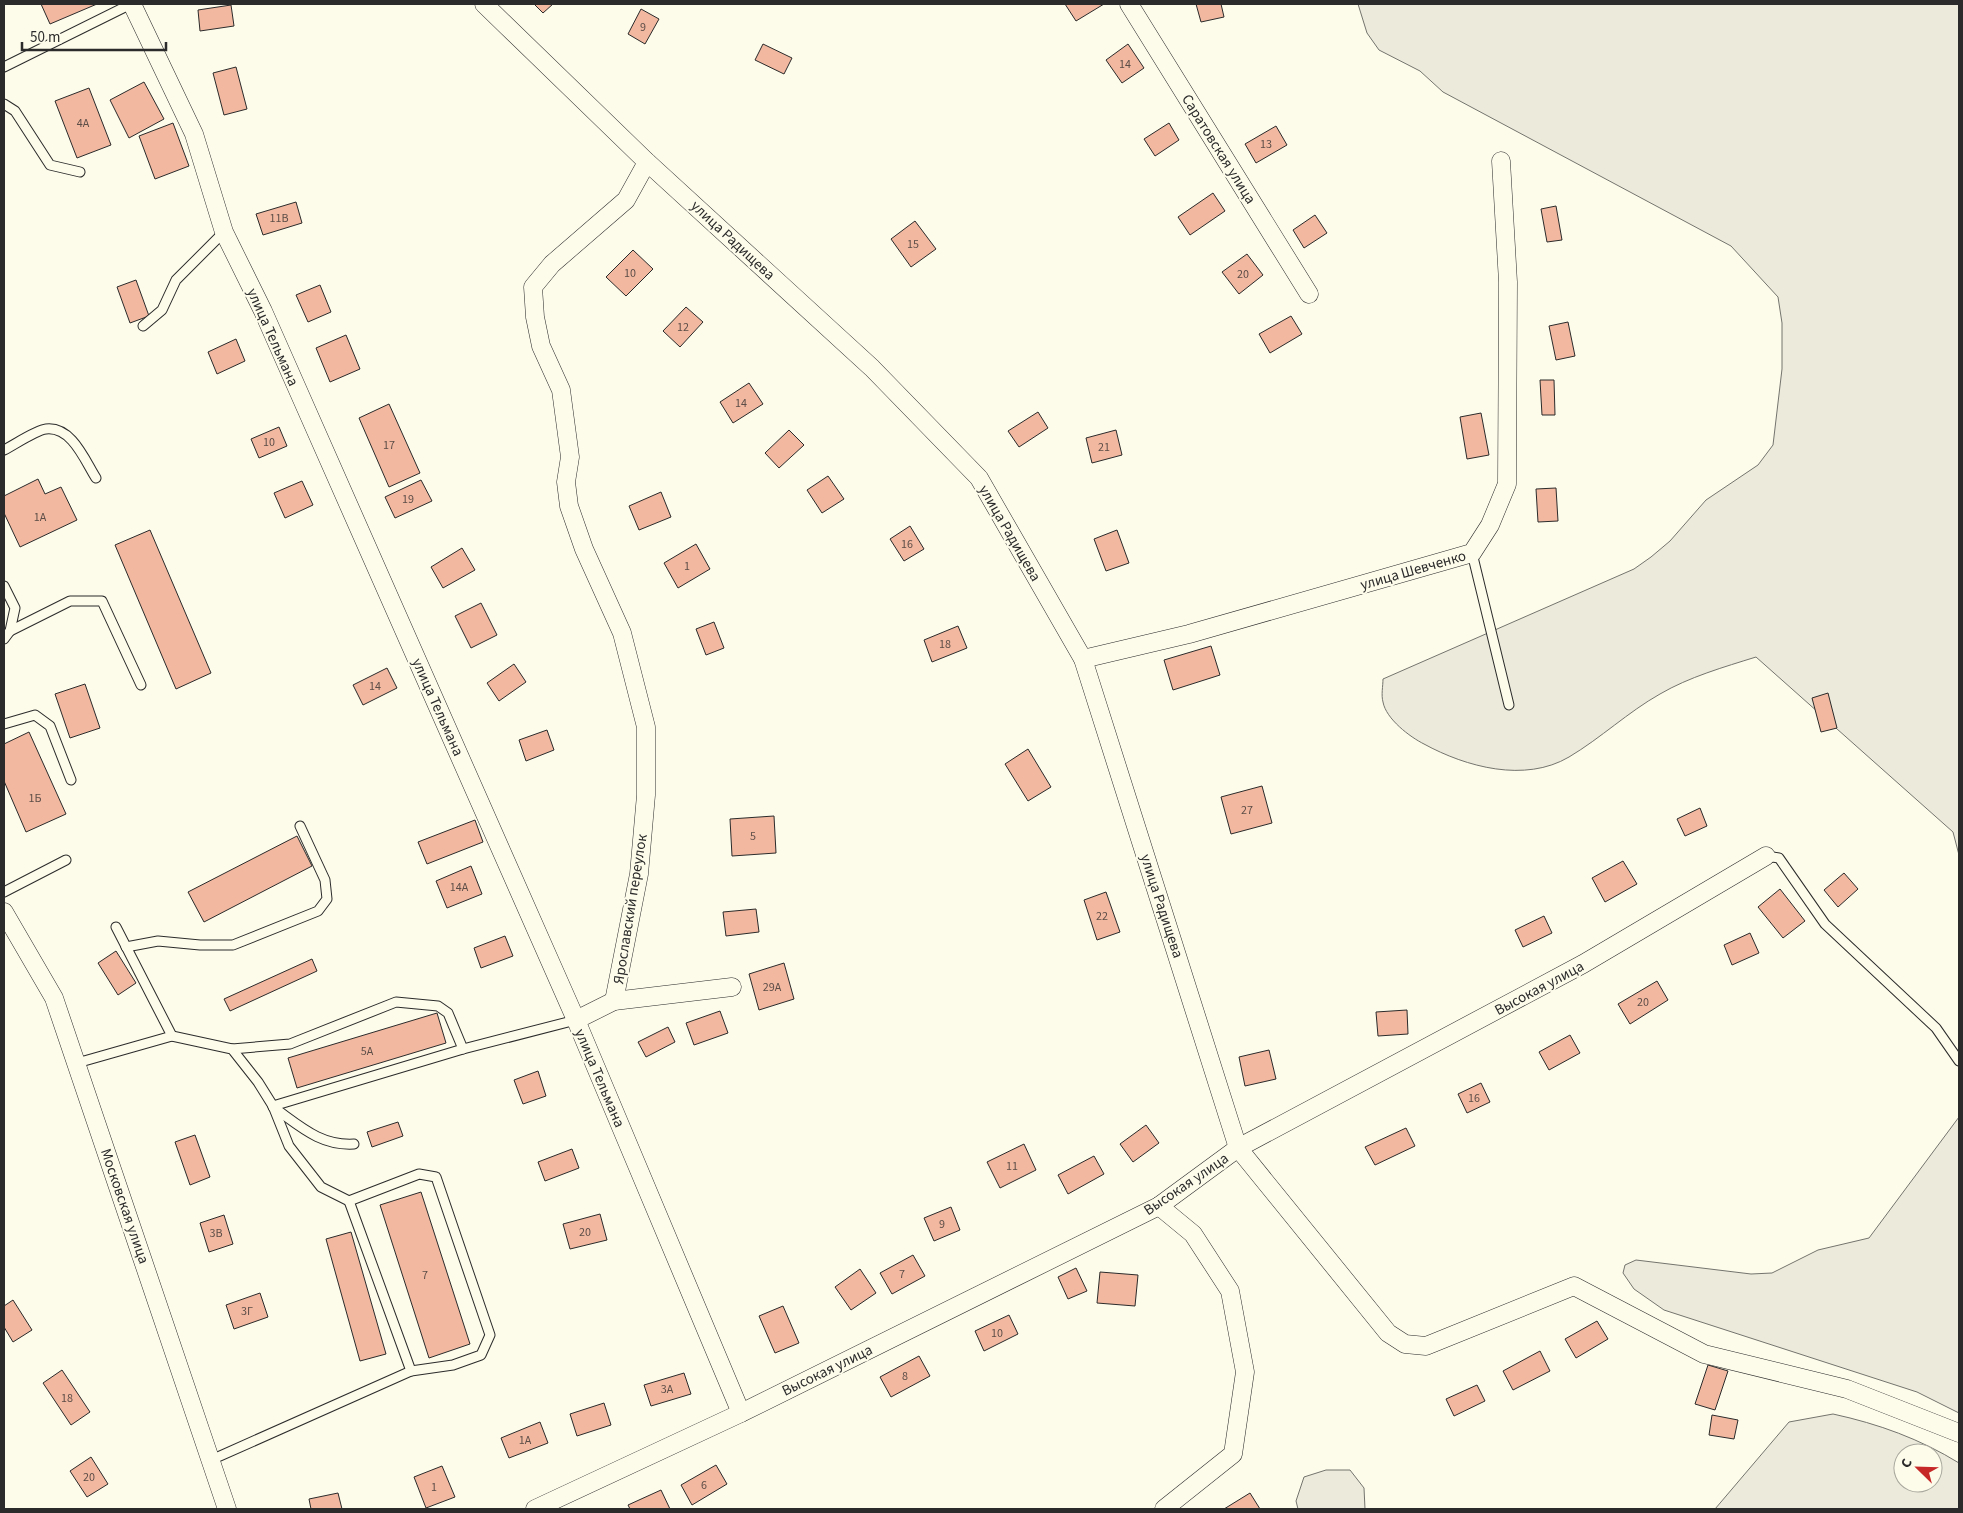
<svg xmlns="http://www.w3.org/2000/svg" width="1963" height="1513" font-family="'Source Sans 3',sans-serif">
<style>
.green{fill:#ecebdb;stroke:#74746e;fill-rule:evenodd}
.building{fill:#f2b8a0;stroke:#2b2b2b}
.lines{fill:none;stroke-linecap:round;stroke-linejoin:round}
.service-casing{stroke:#2b2b2b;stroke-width:11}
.minor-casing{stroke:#2b2b2b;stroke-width:19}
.service{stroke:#fdfbea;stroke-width:9}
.minor{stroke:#fdfbea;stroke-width:18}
.labels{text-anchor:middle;stroke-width:4;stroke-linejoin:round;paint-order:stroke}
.number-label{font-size:12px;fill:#5d4e48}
.street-label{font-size:15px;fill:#2b2b2b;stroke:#fdfbea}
</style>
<rect width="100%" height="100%" fill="#fdfbea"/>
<g class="green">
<path d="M1358 4H1959V855L1953 832 1756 657C1724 667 1689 677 1660 694 1628 712 1601 738 1569 757 1525 783 1466 767 1424 744 1410 737 1386 719 1383 702 1381 695 1383 686 1383 679L1634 569 1651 557 1670 541 1706 500 1758 465 1773 445 1782 369V323L1778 297 1731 246 1443 92 1420 71 1379 50 1367 33Z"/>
<polygon points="1959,1117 1959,1413 1917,1392 1664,1310 1634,1289 1623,1273 1625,1265 1636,1260 1751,1274 1772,1273 1818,1250 1869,1238"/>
<path d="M1833 1414C1879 1424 1920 1439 1959 1463V1509H1715L1789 1422ZM1903 1453H1933V1483H1903Z"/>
<polygon points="1326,1470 1350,1470 1364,1488 1365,1509 1298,1509 1296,1501 1304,1477"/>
</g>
<g class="building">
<polygon points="41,4 97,4 50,24"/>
<polygon points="534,4 553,4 543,13"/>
<polygon points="1065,4 1104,4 1076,21"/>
<polygon points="1196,4 1221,4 1224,17 1201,22"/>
<polygon points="231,5 234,26 200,31 198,10"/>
<polygon points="641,9 659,19 645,44 628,34"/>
<polygon points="763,44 792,58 784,74 755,60"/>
<polygon points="1128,44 1144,68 1122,83 1106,60"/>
<polygon points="236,67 247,109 224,115 213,73"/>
<polygon points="144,82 164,119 129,138 110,100"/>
<polygon points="89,88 111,145 77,158 55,101"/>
<polygon points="173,123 189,166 155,179 139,136"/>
<polygon points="1169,123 1179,140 1155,156 1144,139"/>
<polygon points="1276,126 1287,145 1256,163 1245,144"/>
<polygon points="1213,193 1225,211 1190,235 1178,217"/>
<polygon points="296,202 302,223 263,235 256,214"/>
<polygon points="1556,206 1562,240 1547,242 1541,209"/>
<polygon points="1315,215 1327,233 1304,248 1293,230"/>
<polygon points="915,221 936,249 911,267 891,239"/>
<polygon points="633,250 653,269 626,296 606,277"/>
<polygon points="1247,254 1263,275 1239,294 1222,272"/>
<polygon points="136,280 149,316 130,323 117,287"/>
<polygon points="320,285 331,312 308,322 296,295"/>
<polygon points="686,307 703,322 680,347 663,331"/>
<polygon points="1291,316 1302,334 1270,353 1259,334"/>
<polygon points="1568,322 1575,356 1556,360 1549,326"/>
<polygon points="346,335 360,369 330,382 316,348"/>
<polygon points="236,339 245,361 217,374 208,352"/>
<polygon points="1540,380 1554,380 1555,415 1542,415"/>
<polygon points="749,383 763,404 733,423 720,402"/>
<polygon points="389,404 420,473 389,487 359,418"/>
<polygon points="1038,412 1048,428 1019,447 1008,431"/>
<polygon points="1481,413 1489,455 1467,459 1460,417"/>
<polygon points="279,427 287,446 259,458 251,439"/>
<polygon points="789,430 804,445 779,468 765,453"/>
<polygon points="1116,430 1122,455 1092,463 1086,438"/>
<polygon points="828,476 844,499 822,513 807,490"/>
<polygon points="38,479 45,494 61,487 77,520 20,547 4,513 4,496"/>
<polygon points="421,480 432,501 395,518 385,497"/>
<polygon points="302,481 313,505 285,518 274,493"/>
<polygon points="1556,488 1558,521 1538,522 1536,489"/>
<polygon points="661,492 671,517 639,530 629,506"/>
<polygon points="910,526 924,549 904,561 890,539"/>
<polygon points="150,530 211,673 176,689 115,545"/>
<polygon points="1117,530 1129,563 1106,571 1094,539"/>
<polygon points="696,544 710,569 678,588 664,563"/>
<polygon points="462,548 475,570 443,588 431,567"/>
<polygon points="481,603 497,635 471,648 455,616"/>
<polygon points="714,622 724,648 706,655 696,629"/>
<polygon points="958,626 967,648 932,662 924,640"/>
<polygon points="1211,646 1220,675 1173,690 1164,660"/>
<polygon points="514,664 526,682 499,701 487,683"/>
<polygon points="387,668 397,688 363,705 353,685"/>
<polygon points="85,684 100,728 70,738 55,694"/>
<polygon points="1828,693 1837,728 1821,732 1812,698"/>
<polygon points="547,730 554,750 526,761 519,740"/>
<polygon points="29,732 66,814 26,832 4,781 4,744"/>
<polygon points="1028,749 1051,787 1028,801 1005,764"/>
<polygon points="1262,786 1272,823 1231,834 1221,797"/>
<polygon points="1700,808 1707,826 1685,836 1677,819"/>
<polygon points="774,816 776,853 732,856 730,819"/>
<polygon points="475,820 483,842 427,864 418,842"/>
<polygon points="297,836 312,866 204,922 188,892"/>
<polygon points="1623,861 1637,884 1605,902 1592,878"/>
<polygon points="471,866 482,894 447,908 436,881"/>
<polygon points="1844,873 1858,889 1838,907 1824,890"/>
<polygon points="1780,889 1805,921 1783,938 1758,907"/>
<polygon points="1106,892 1120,932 1097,940 1084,900"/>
<polygon points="756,909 759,932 726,936 723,912"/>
<polygon points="1544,916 1552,933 1523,947 1515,930"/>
<polygon points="1750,933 1759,953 1732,965 1724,945"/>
<polygon points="505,936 513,956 481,968 474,948"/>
<polygon points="116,951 136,983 118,995 98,963"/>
<polygon points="312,959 317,971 230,1011 224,999"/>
<polygon points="784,963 794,999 759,1010 749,974"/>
<polygon points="1657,981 1668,1000 1630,1024 1618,1004"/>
<polygon points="1407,1010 1408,1034 1378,1036 1376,1012"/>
<polygon points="720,1011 728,1033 694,1045 686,1023"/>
<polygon points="437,1013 446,1043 297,1088 288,1058"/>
<polygon points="668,1027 675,1042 646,1057 638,1042"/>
<polygon points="1570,1035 1580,1053 1549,1070 1539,1052"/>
<polygon points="1269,1050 1276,1079 1245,1086 1239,1057"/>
<polygon points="538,1071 546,1096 523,1104 514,1080"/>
<polygon points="1481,1083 1490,1102 1467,1113 1458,1094"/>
<polygon points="398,1122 403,1136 372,1147 367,1132"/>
<polygon points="1146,1125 1159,1143 1133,1162 1120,1144"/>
<polygon points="1406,1128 1415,1146 1375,1165 1365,1147"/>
<polygon points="195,1135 210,1177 190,1185 175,1142"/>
<polygon points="1024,1144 1036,1170 1000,1188 987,1162"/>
<polygon points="572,1149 579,1168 545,1181 538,1162"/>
<polygon points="1094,1156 1104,1174 1068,1194 1058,1175"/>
<polygon points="421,1192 470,1344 429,1358 380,1205"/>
<polygon points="951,1207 960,1230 934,1241 924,1218"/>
<polygon points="600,1214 607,1240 570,1249 563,1224"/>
<polygon points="224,1215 233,1244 209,1252 200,1223"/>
<polygon points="351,1232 386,1354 360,1361 326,1239"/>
<polygon points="913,1255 925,1276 892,1294 880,1273"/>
<polygon points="1076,1268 1087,1291 1068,1299 1058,1277"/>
<polygon points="860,1269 876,1293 851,1310 835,1287"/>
<polygon points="1100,1272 1138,1275 1135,1306 1097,1303"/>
<polygon points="260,1293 268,1317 234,1329 226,1305"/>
<polygon points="13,1300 32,1330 13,1342 4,1327 4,1306"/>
<polygon points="783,1306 799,1343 775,1353 759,1316"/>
<polygon points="1009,1315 1018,1334 984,1351 975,1331"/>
<polygon points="1597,1321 1608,1339 1576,1358 1565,1339"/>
<polygon points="1540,1351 1550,1371 1513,1390 1503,1371"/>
<polygon points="919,1356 930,1376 891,1397 880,1377"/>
<polygon points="1708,1365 1728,1371 1715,1410 1695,1404"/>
<polygon points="62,1370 90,1412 71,1425 43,1383"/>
<polygon points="684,1373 691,1394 651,1406 644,1385"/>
<polygon points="1477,1385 1485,1401 1454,1416 1446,1399"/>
<polygon points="604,1403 611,1425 577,1436 570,1414"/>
<polygon points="1712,1415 1738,1420 1734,1439 1709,1435"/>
<polygon points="540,1422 548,1443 509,1458 501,1438"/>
<polygon points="91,1457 108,1484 87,1497 70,1471"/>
<polygon points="716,1465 727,1484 692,1505 681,1485"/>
<polygon points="442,1466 455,1497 426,1508 414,1477"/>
<polygon points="661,1490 670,1509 630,1509 628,1505"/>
<polygon points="338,1493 342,1509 311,1509 309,1499"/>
<polygon points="1250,1493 1260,1509 1224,1509"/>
</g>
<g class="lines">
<defs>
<g id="service">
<polyline points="4,67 131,4"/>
<polyline points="4,104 15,111 50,165 80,172"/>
<polyline points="143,326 162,310 176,280 224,232"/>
<path d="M4 450C14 445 36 430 46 429 72 426 85 461 96 478"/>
<polyline points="1472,553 1509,705"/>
<polyline points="4,586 15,608 10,631 4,639"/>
<polyline points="10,631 70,601 102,601 141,685"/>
<polyline points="4,724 35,715 50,726 71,780"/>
<polyline points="1766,856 1779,858 1825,924 1936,1028 1959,1061"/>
<polyline points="4,892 66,860"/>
<polyline points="116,927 172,1036"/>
<polyline points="126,947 158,941 200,945 233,945 318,911 327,899 325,880 300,826"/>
<polyline points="232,1049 290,1044 396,1002 438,1006 448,1013 463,1049"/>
<polyline points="77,1063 172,1036 232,1049 258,1082 273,1106 289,1146 321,1187 349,1201 419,1174 436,1177 490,1335 481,1355 453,1365 411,1371 211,1460"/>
<polyline points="273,1106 463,1049 576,1020"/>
<path d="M273 1107C300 1126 320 1146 354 1144"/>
<polyline points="349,1201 411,1371"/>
</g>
<g id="minor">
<polyline points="132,4 194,134 224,232 263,311 576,1020 741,1413"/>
<polyline points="484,4 647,162 872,368 979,478 1083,659 1238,1148 1388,1333 1405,1344 1426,1346 1574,1286 1704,1354 1847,1389 1959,1433"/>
<polyline points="1129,4 1309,294"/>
<polyline points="1083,659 1189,634 1472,553 1490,525 1507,484 1508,282 1501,161"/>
<polyline points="4,912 54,998 227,1509"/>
<polyline points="614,1001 639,874 646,795 646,727 622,633 584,549 569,506 566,482 570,457 561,390 541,346 535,317 533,287 552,264 626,200 647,162"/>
<polyline points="576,1020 614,1001 732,987"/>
<polyline points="1159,1206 1193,1234 1230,1291 1245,1372 1233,1454 1164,1509"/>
<polyline points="535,1509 741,1413 1159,1206 1238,1148 1583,964 1766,856"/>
</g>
</defs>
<use href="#service" class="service-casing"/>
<use href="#minor" class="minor-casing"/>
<use href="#service" class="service"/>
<use href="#minor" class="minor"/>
</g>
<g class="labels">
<g class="number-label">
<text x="643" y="31">9</text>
<text x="1125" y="68">14</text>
<text x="83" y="127">4А</text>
<text x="1266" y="148">13</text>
<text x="279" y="222">11В</text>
<text x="913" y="248">15</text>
<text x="630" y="277">10</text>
<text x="1243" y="278">20</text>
<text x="683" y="331">12</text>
<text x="741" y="407">14</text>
<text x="269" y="446">10</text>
<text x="389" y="449">17</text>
<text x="1104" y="451">21</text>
<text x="408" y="503">19</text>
<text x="40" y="521">1А</text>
<text x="907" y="548">16</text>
<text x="687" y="570">1</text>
<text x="945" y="648">18</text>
<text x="375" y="690">14</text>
<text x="35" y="802">1Б</text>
<text x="1247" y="814">27</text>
<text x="753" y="840">5</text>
<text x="459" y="891">14А</text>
<text x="1102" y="920">22</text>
<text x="772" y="991">29А</text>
<text x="1643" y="1006">20</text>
<text x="367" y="1055">5А</text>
<text x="1474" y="1102">16</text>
<text x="1012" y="1170">11</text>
<text x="942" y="1228">9</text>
<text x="585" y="1236">20</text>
<text x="216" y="1237">3В</text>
<text x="902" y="1278">7</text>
<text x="425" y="1279">7</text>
<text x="247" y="1315">3Г</text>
<text x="997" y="1337">10</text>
<text x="905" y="1380">8</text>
<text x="667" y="1393">3А</text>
<text x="67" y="1402">18</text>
<text x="525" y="1444">1А</text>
<text x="89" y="1481">20</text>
<text x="704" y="1489">6</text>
<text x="434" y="1491">1</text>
</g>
<g class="street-label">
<text transform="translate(1219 149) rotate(58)" y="5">Саратовская улица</text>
<text transform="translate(733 240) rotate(43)" y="5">улица Радищева</text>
<text transform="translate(273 337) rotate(66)" y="5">улица Тельмана</text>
<text transform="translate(1010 533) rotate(60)" y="5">улица Радищева</text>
<text transform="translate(1413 570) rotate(-16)" y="5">улица Шевченко</text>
<text transform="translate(438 707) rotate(66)" y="5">улица Тельмана</text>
<text transform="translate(1162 906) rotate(72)" y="5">улица Радищева</text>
<text transform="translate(630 909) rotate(-81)" y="5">Ярославский переулок</text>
<text transform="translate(1539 988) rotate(-28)" y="5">Высокая улица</text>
<text transform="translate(600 1078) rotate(67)" y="5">улица Тельмана</text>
<text transform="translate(1186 1184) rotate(-34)" y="5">Высокая улица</text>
<text transform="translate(125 1206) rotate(71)" y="5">Московская улица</text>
<text transform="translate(827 1370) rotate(-26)" y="5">Высокая улица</text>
</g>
</g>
<rect width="1963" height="1513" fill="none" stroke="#2b2b2b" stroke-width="10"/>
<g transform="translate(1918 1468) rotate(293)"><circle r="24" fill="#fdfbea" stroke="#a9a89e"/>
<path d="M0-4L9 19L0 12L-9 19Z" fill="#c62828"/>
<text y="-8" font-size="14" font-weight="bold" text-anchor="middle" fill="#2b2b2b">С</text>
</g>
<path d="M22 42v8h144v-8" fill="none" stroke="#2b2b2b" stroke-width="2.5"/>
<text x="30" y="42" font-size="15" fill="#2b2b2b" stroke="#fdfbea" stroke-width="4" paint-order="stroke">50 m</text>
</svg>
